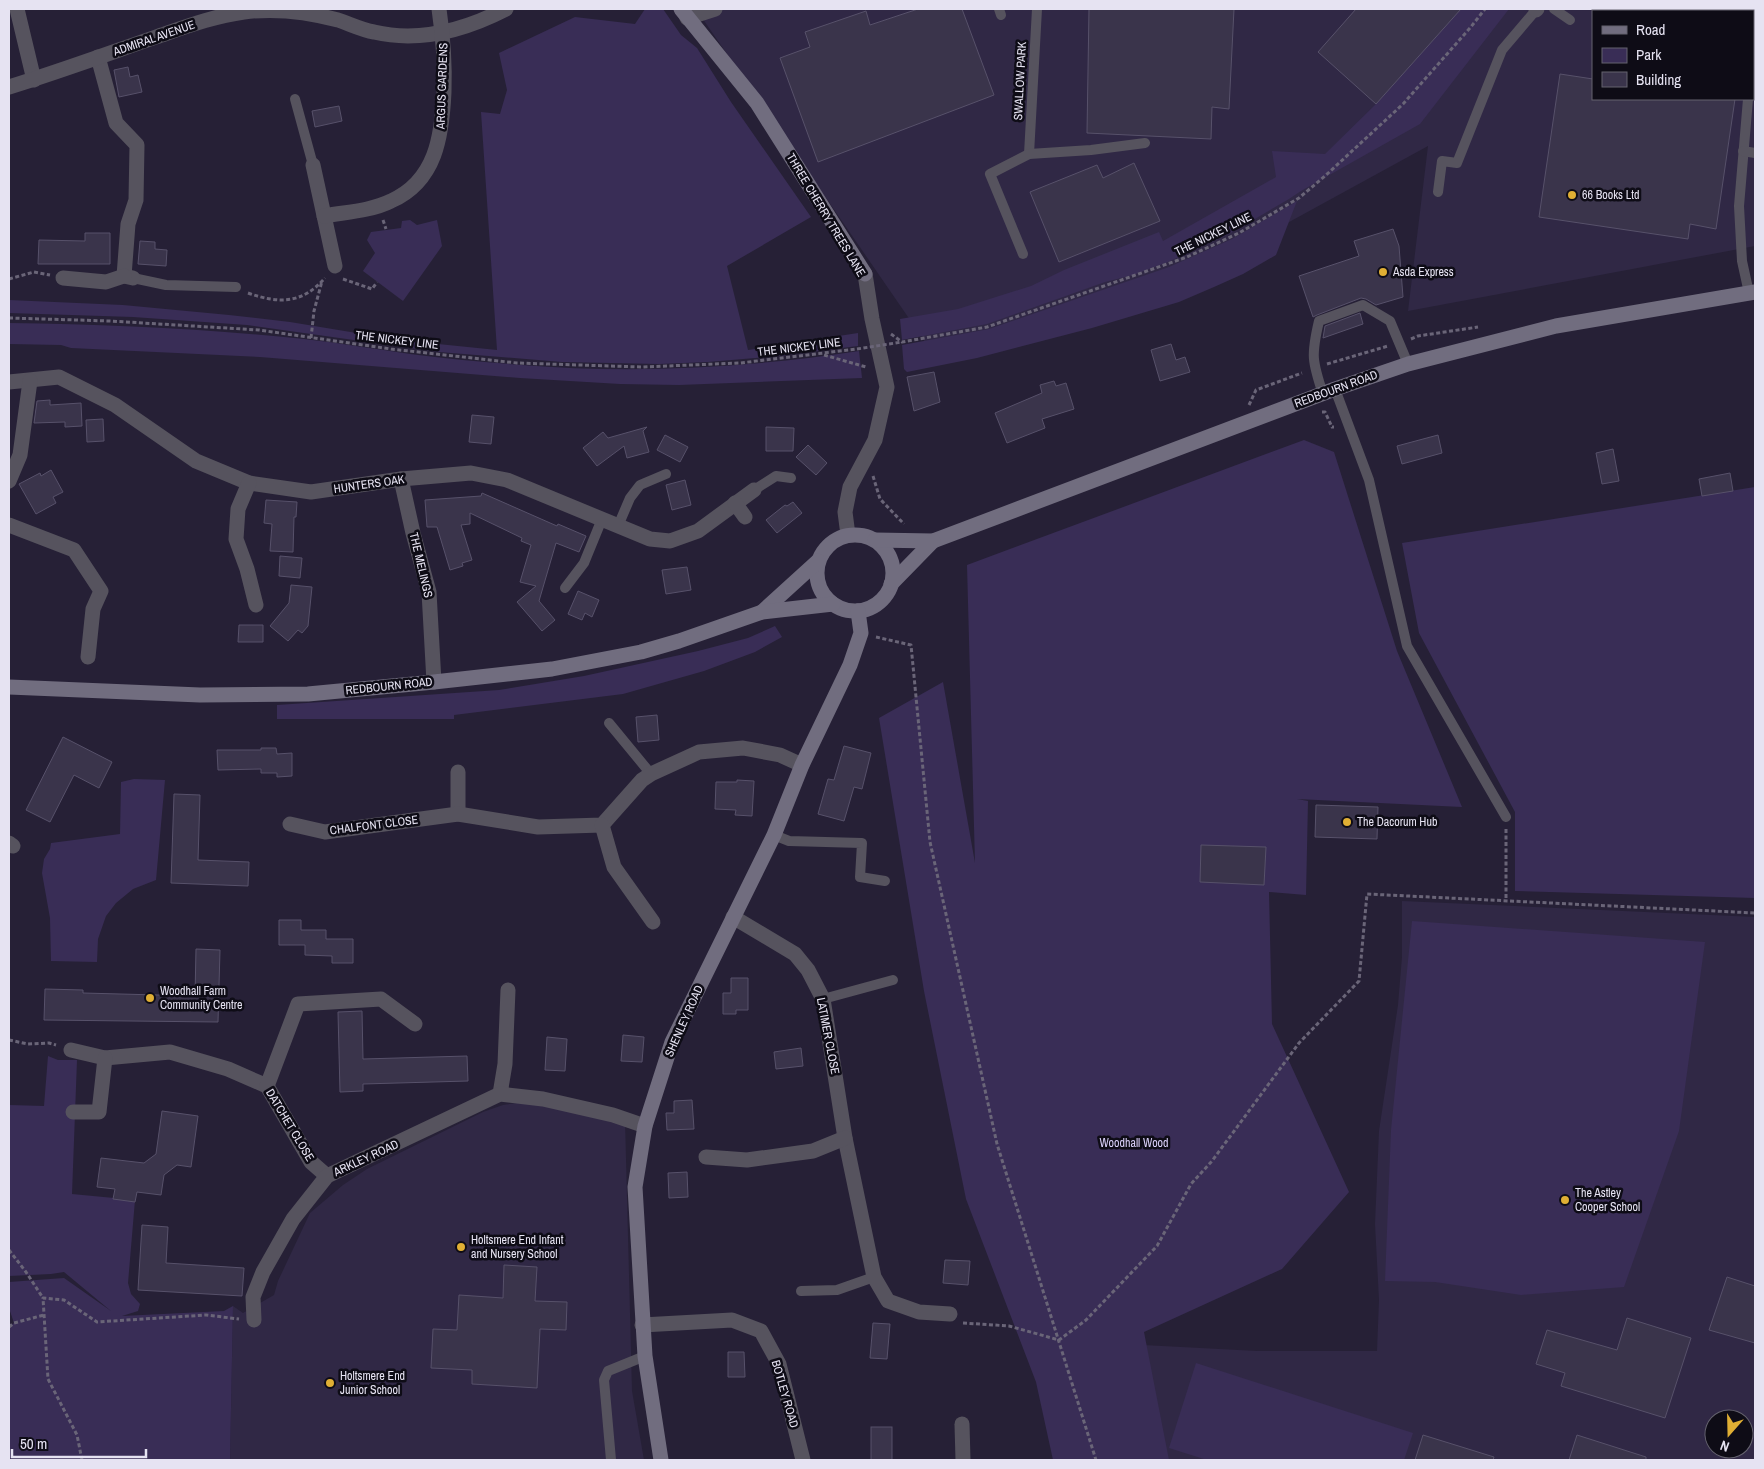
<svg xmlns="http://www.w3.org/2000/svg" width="1764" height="1469" font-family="'Archivo Narrow',sans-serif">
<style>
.built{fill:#302845;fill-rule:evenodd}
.green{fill:#392d56}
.building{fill:#3a344b;stroke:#57516a}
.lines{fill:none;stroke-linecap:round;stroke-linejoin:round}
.path{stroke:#6a6578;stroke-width:3;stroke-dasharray:4 2.5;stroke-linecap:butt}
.lane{stroke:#56535e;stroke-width:10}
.street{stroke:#56535e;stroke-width:15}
.secondary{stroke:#716d7f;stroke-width:15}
.path-bridge{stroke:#6a6578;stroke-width:3;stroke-dasharray:4 2.5;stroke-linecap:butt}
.poi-dot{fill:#e0af34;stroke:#0e0c16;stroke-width:2}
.labels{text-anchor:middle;stroke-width:5;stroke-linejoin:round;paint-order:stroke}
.street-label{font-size:12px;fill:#e6e3f2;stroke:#0e0c16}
.poi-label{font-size:12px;fill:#e6e3f2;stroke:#0e0c16;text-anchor:start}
.park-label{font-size:12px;fill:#dbd1fa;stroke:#0e0c16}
</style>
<rect width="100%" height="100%" fill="#262036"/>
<g class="built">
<path d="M696 9H1755V246L1408 311 1428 146 1262 237 939 362ZM1593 11H1753V99H1593Z"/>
<path d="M1402 901 1755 917V1460H1150L1105 1343 1257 1351H1377L1379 1300 1375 1224 1379 1131 1398 1005 1402 957ZM1714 1419H1744V1449H1714Z"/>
<polygon points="543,1099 625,1120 632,1391 644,1460 230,1460 233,1306 243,1313 274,1295 278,1281 310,1213 343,1185 367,1169 483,1112 503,1105"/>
</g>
<g class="green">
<polygon points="645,9 663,9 681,35 697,48 731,102 811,217 727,266 748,350 858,333 858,346 779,356 708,362 659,364 562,362 439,352 247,325 133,317 9,313 9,300 123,305 229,315 290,322 399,340 497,350 481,112 500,114 507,90 499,53 575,17 635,24"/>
<polygon points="1461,9 1509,9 1420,124 1301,191 1289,199 1229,234 1168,262 1133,275 1105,282 987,324 902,340 900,319 958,309 1031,286 1064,270 1159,232 1163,241 1276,177 1272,151 1325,154 1376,104"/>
<polygon points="1297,201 1276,255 1243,274 1214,287 1179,302 1092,328 977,358 907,372 904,369 902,345 989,329 1169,267 1232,239"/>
<polygon points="410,220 417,225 437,220 442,246 403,301 363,271 375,253 367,240 371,232 401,228 402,221"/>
<path d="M9 323C107 324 206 329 304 339 340 343 375 349 410 354 447 359 484 362 521 365 634 374 747 368 859 351L862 378 679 385 620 384 520 378 260 357 71 348 61 345 9 344Z"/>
<polygon points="1304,440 1334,452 1397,651 1462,807 1297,799 1308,801 1306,895 1269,892 1272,1024 1349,1192 1282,1269 1144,1332 1169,1460 1053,1460 1036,1382 966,1199 924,991 879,718 943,682 975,863 967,565"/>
<polygon points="1755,487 1755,898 1515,891 1515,812 1419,633 1402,543"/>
<polygon points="775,626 782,637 755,652 704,671 623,694 454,715 454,719 277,719 277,705 499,690 584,676 698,651 748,638"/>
<polygon points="134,779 165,780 156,880 133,889 116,903 106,916 98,939 97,962 51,961 50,918 42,873 44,859 50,849 51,843 120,834 121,782"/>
<polygon points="1412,921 1705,942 1679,1131 1624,1287 1521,1295 1435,1282 1385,1281 1391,1130"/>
<polygon points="48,1056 58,1060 77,1060 72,1194 135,1200 128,1283 131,1294 140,1304 138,1311 122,1316 224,1311 233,1306 230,1460 9,1460 9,1327 14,1323 9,1308 9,1282 64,1278 111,1311 64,1272 51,1274 9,1276 9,1105 44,1106"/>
<polygon points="1196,1363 1413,1433 1404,1460 1207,1460 1169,1448"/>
</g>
<g class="building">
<polygon points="918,9 962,9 994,95 818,162 780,58 810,47 805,32 866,11 870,25"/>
<polygon points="1089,9 1234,9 1229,109 1212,107 1211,139 1087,133"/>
<polygon points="1356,9 1461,9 1376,104 1318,52"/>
<polygon points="128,67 130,77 138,75 142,92 119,97 114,70"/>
<polygon points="1560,74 1593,79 1593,99 1735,99 1716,229 1690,224 1688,239 1539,217"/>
<polygon points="339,106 342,121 315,127 312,111"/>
<polygon points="1134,163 1160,221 1059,262 1030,192 1097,165 1103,178"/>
<polygon points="1393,229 1399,246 1403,297 1376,305 1366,299 1361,298 1317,315 1313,317 1299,276 1359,256 1354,241"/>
<polygon points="85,233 110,233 110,264 38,264 39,240 85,241"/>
<polygon points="140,241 155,242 155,249 167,250 166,266 138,264"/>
<polygon points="1360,313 1363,324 1323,338 1325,326"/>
<polygon points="1171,344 1176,360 1185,357 1190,372 1160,381 1151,350"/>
<polygon points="934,372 940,402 914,411 907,377"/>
<polygon points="1054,381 1056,386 1066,383 1074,409 1042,419 1045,428 1007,443 995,413 1042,393 1040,385"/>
<polygon points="50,400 50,405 81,403 82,426 65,427 65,422 34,423 37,401"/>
<polygon points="472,415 494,417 491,444 469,442"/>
<polygon points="103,419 104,441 87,442 86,420"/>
<polygon points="647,427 643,431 649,452 627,458 624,446 597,466 583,448 603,432 608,438"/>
<polygon points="766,427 794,428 793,451 766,451"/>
<polygon points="665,435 688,447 680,462 657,450"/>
<polygon points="1438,435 1442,453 1402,464 1397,446"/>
<polygon points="808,445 827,463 816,475 796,457"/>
<polygon points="1613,449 1619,481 1602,484 1596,453"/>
<polygon points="51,470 63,492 53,497 56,503 36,514 19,484 40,473 41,476"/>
<polygon points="1730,473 1733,491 1702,496 1699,479"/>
<polygon points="685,480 691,505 672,510 666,485"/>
<polygon points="482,493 557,526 558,524 586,536 579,552 556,543 539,601 555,620 542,631 517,602 536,586 520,582 531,545 521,541 522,538 470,513 470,524 461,525 472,560 462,563 463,566 450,570 437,527 427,527 425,500 481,496"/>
<polygon points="266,500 297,502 296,517 294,517 293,552 270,551 272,524 264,523"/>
<polygon points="793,502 802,513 777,533 766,520 785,505 787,506"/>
<polygon points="280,556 302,558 300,578 279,576"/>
<polygon points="687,567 691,590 666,594 662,570"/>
<polygon points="291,585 312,587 308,626 302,633 298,630 288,641 270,626 289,603"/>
<polygon points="578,591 599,600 592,617 585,613 582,620 568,614"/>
<polygon points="239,625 263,625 263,642 238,642"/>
<polygon points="657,715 659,740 638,742 636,717"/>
<polygon points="63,737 112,762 99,788 74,775 50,822 26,810"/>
<polygon points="844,746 871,753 862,789 854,787 844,821 818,814 828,779 834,780"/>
<polygon points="261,748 276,748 277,754 292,753 292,776 277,777 277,773 261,773 261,769 218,770 217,750 261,750"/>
<polygon points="737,780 754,781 752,816 735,815 736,810 715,809 716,782 737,782"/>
<polygon points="174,794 200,795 198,860 249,862 248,886 171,883"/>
<polygon points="1316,805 1378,807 1377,839 1315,837"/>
<polygon points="1201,845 1266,847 1264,885 1200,882"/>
<polygon points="279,920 301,920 301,930 326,930 326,939 353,939 353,963 332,963 332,956 305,955 305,945 279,945"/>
<polygon points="196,949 220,950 218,1022 44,1020 45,989 83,990 83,993 195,996"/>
<polygon points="731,978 748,978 748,1010 736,1010 736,1014 723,1014 723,993 731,993"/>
<polygon points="362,1011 363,1059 467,1056 468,1081 363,1084 363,1091 340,1092 338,1012"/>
<polygon points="623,1035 644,1037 642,1062 621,1061"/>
<polygon points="547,1037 567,1039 565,1071 545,1070"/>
<polygon points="801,1048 803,1066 776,1069 774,1052"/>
<polygon points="692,1100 694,1129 667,1130 666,1113 674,1113 674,1101"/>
<polygon points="162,1111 198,1116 191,1167 177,1165 164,1175 161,1195 137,1192 135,1202 113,1199 115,1189 97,1187 101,1158 144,1163 156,1154"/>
<polygon points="687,1172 688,1197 669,1198 668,1173"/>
<polygon points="142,1225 168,1227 166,1263 244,1268 242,1296 138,1290"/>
<polygon points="945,1260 970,1261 968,1285 943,1283"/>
<polygon points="504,1265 537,1267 535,1301 567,1302 566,1330 540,1329 537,1388 472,1384 472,1370 431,1368 433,1329 457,1330 459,1295 503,1298"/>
<polygon points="1727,1277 1755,1286 1755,1343 1709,1330"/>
<polygon points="1627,1318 1691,1338 1665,1418 1561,1386 1565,1373 1536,1364 1547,1330 1617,1350"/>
<polygon points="873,1323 890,1324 887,1359 870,1358"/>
<polygon points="728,1352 744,1352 745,1377 728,1377"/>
<rect x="871" y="1427" width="21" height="33"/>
<polygon points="1423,1435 1494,1457 1493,1460 1415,1460"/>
<polygon points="1577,1435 1646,1457 1646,1460 1569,1460"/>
</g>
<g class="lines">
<g class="path">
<polyline points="383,220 386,229"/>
<polyline points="9,279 34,272 50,275"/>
<polyline points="343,279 372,289 377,282"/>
<path d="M248 293C279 304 302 304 325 278"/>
<polyline points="9,318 110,321 259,330 391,349 517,363 642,367 740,363 857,349"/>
<polyline points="891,334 902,342 987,327 1187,257 1239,233 1299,198 1325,176 1403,104 1470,28 1485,9"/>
<polyline points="311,338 314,311 322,281"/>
<polyline points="1411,339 1418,336 1478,327"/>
<polyline points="824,355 866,367"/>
<polyline points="1327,364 1388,346"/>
<polyline points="1249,405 1256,390 1302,373"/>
<polyline points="1322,412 1325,412 1332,427 1334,427"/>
<polyline points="873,476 880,499 904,524"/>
<polyline points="876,637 911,645 930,842 997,1144 1096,1460"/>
<polyline points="1506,829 1506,900"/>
<polyline points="9,1040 28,1044 49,1043 56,1045"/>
<polyline points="9,1250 26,1272 43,1298"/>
<polyline points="963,1323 1009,1326 1059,1340 1086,1320 1157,1246 1191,1184 1212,1161 1299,1043 1359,981 1367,894 1755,913"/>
<polyline points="9,1327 14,1323 44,1315"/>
<polyline points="82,1460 77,1435 48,1379 43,1298 64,1300 97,1322 206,1315 239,1319"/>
</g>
<g class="lane">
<polyline points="999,9 1001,15"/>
<polyline points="1554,9 1570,20"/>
<polyline points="1753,49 1755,33"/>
<polyline points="295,99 313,165"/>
<polyline points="1748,99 1739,206 1742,261 1749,293"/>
<polyline points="1743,151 1755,153"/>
<polyline points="1029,154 1037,9"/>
<polyline points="1438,192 1442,161 1457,163 1502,50 1536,10"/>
<polyline points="1023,254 990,174 1029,154 1091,150 1145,143"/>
<polyline points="133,278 166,285 236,287"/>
<polyline points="1335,389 1369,480 1407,646 1506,817"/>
<path d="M1323 394C1312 361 1311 355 1319 321L1363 305 1390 321 1408 364"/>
<polyline points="754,490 776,476 791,478"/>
<polyline points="618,526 630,498 640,485 666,474"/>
<polyline points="565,588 584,563 602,519"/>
<polyline points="609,723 651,774"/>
<polyline points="774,835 789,841 862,843 860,877 885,881"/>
<polyline points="823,999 893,980"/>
<polyline points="801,1291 837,1290 874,1277"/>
<polyline points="611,1460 604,1380 608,1371 645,1356"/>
</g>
<g class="street">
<polyline points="17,9 34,80"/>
<polyline points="1536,10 1537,9"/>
<polyline points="687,18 715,9"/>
<polyline points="98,57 116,123 137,145 136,200 128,224 124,276 133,278"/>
<path d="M9 87C58 72 107 54 156 37 185 27 214 16 244 12 275 8 308 12 338 20 350 24 362 30 374 32 420 43 465 30 506 9"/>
<polyline points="313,165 335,266"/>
<path d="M324 216C346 212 371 211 391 201 436 181 442 136 444 92 445 64 443 36 439 9"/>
<polyline points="63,278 106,282 124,276"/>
<polyline points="9,382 59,377 115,405 196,461 249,483 311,492 401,479 471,473 507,480 650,539 670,541 698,531 754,490"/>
<polyline points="401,479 413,533 429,592 434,682"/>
<polyline points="9,481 20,455 30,381"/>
<polyline points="249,483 238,509 236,539 247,569 256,605"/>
<polyline points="735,503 745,517"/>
<polyline points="9,525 74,550 101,591 93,609 88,657"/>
<polyline points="848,535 845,512 850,487 875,440 887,387 872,319 865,274"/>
<polyline points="458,772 458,814"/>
<polyline points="290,824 325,832 458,814 538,827 602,825 642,780 651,774 699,752 743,748 780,755 802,765"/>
<polyline points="602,825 614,867 653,922"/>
<polyline points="9,843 13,846"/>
<polyline points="733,917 795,954 808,970 823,999 845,1138 874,1277 888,1301 919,1312 950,1314"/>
<polyline points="71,1050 105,1058 170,1052 228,1069 267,1086 311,1162 327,1176"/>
<polyline points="267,1086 298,1004 381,999 415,1024"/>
<polyline points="500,1094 505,1064 508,990"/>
<polyline points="73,1112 99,1112 105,1058"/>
<polyline points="706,1157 747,1160 813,1151 845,1138"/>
<polyline points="254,1320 253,1297 263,1272 293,1219 327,1176 500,1094 543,1099 613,1115 645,1126"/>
<polyline points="642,1325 732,1320 761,1331 779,1364 803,1460"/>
<polyline points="962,1424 963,1460"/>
</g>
<g class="secondary">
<polyline points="681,9 757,103 865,274"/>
<circle cx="855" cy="573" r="38"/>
<polyline points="875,540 933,541 1335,389 1408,364 1556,326 1755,292"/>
<polyline points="891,584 933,541"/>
<polyline points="762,612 818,561"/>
<polyline points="9,687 200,695 308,694 434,682 552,669 641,652 679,641 762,612 833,604"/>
<polyline points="661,1460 645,1356 635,1187 645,1126 672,1042 774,835 802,765 850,665 861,633 858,611"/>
</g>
<polyline class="path-bridge" points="857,349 902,342"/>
</g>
<g class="poi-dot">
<circle cx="1572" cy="195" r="5"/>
<circle cx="1383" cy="272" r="5"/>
<circle cx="1347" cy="822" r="5"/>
<circle cx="150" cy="998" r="5"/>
<circle cx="1565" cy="1200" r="5"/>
<circle cx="461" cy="1247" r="5"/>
<circle cx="330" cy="1383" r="5"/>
</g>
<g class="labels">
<g class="street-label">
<text transform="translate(154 38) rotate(-19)" y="4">ADMIRAL AVENUE</text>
<text transform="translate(1020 81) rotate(-87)" y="4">SWALLOW PARK</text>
<text transform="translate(442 86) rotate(-88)" y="4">ARGUS GARDENS</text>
<text transform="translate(826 215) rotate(59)" y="4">THREE CHERRY TREES LANE</text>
<text transform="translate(1213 234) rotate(-26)" y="4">THE NICKEY LINE</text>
<text transform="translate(397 340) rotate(7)" y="4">THE NICKEY LINE</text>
<text transform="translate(799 347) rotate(-7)" y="4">THE NICKEY LINE</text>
<text transform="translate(1336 389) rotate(-20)" y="4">REDBOURN ROAD</text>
<text transform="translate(369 484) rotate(-8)" y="4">HUNTERS OAK</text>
<text transform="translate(421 565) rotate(77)" y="4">THE MELINGS</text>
<text transform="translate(389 686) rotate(-6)" y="4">REDBOURN ROAD</text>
<text transform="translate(374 825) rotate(-7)" y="4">CHALFONT CLOSE</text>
<text transform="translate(684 1021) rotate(-66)" y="4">SHENLEY ROAD</text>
<text transform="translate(828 1036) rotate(79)" y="4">LATIMER CLOSE</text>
<text transform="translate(290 1125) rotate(59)" y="4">DATCHET CLOSE</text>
<text transform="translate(366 1158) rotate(-25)" y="4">ARKLEY ROAD</text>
<text transform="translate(785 1394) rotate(74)" y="4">BOTLEY ROAD</text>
</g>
<g class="poi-label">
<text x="1582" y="199">66 Books Ltd</text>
<text x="1393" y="276">Asda Express</text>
<text x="1357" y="826">The Dacorum Hub</text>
<text x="160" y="995">Woodhall Farm<tspan x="160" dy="14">Community Centre</tspan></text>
<text x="1575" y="1197">The Astley<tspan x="1575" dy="14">Cooper School</tspan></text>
<text x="471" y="1244">Holtsmere End Infant<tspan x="471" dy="14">and Nursery School</tspan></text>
<text x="340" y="1380">Holtsmere End<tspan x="340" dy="14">Junior School</tspan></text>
</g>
<g class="park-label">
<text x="1134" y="1147">Woodhall Wood</text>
</g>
</g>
<rect width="1764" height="1469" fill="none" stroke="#e6e3f2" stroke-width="20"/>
<rect x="1592" y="10" width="162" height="90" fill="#0e0c16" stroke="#64626e"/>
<rect x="1602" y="26" width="25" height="8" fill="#716d7f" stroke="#64626e"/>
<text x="1636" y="35" font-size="15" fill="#e6e3f2">Road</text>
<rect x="1602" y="48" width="25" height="15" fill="#392d56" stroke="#64626e"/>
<text x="1636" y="60" font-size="15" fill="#e6e3f2">Park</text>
<rect x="1602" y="72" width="25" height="15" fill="#3a344b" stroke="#64626e"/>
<text x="1636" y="85" font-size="15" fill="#e6e3f2">Building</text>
<g transform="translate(1729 1434) rotate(200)"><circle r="24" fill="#0e0c16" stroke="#64626e"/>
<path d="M0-4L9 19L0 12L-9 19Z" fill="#e0af34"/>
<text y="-8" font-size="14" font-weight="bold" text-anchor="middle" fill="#e6e3f2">N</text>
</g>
<path d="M12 1449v8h134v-8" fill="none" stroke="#e6e3f2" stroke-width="2.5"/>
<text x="20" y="1449" font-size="15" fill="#e6e3f2" stroke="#0e0c16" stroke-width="4" paint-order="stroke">50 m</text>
</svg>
